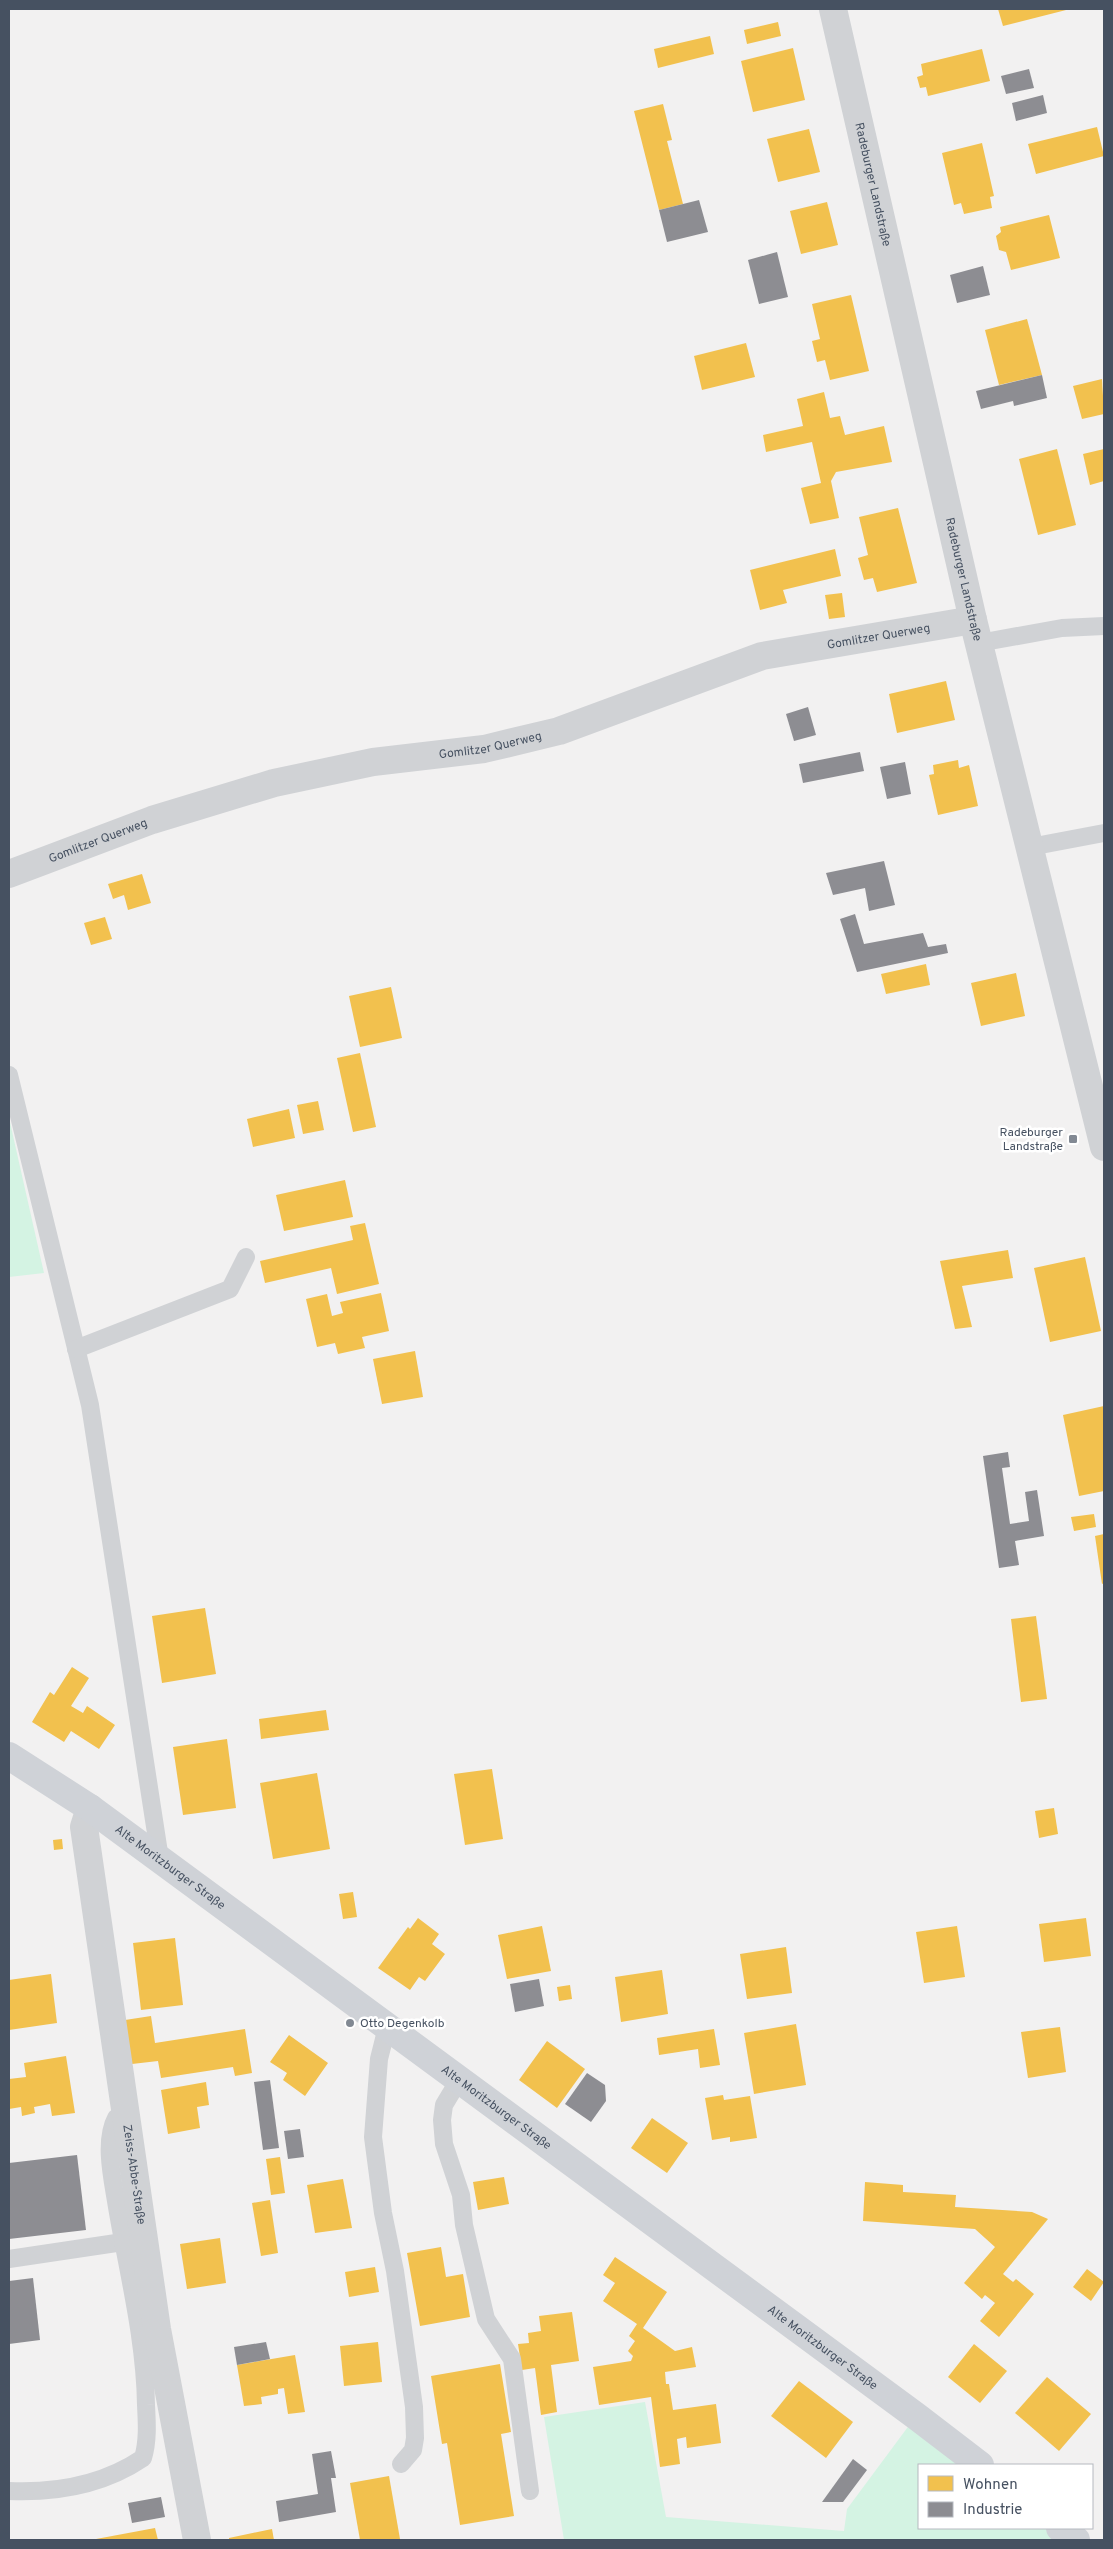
<svg xmlns="http://www.w3.org/2000/svg" width="1113" height="2549" font-family="Overpass,sans-serif">
<style>
.green{fill:#d4f3e3}
.homes{fill:#f2c14e}
.industry{fill:#8d8d92}
.lines{fill:none;stroke-linecap:round;stroke-linejoin:round}
.service{stroke:#d0d2d5;stroke-width:18}
.minor{stroke:#d0d2d5;stroke-width:28}
.tertiary{stroke:#d0d2d5;stroke-width:28}
.secondary{stroke:#cfd2d7;stroke-width:28}
.poi-dot{fill:#828993;stroke:#fff;stroke-width:2}
.labels{text-anchor:middle;stroke-width:5;stroke-linejoin:round;paint-order:stroke}
.street-label{font-size:12px;fill:#465161;stroke:#fff}
.poi-label{font-size:12px;fill:#465161;stroke:#fff;text-anchor:end}
</style>
<rect width="100%" height="100%" fill="#f2f1f1"/>
<g class="green">
<polygon points="9,1118 44,1273 9,1277"/>
<polygon points="645,2402 666,2517 844,2531 847,2509 916,2416 980,2465 919,2465 919,2528 1060,2528 1076,2540 564,2540 544,2417"/>
</g>
<g class="homes">
<polygon points="998,9 1070,9 1003,26"/>
<polygon points="778,22 781,36 747,44 744,30"/>
<polygon points="710,36 714,54 658,68 654,49"/>
<polygon points="793,48 805,100 753,112 741,61"/>
<polygon points="982,49 990,81 928,96 926,87 920,88 917,77 923,75 921,64"/>
<polygon points="663,104 672,140 667,141 683,204 659,210 634,111"/>
<polygon points="1097,127 1104,156 1036,174 1028,144"/>
<polygon points="809,129 820,172 778,182 767,139"/>
<polygon points="982,143 994,196 990,197 992,208 964,214 961,203 954,205 942,153"/>
<polygon points="827,202 838,245 801,254 790,211"/>
<polygon points="1049,215 1060,258 1011,270 1006,252 999,250 996,236 1001,232 1000,227"/>
<polygon points="851,295 869,371 830,380 825,360 817,362 812,341 820,339 812,304"/>
<polygon points="1027,319 1042,375 999,385 985,330"/>
<polygon points="746,343 755,377 702,390 694,356"/>
<polygon points="1102,379 1104,414 1082,419 1073,386"/>
<polygon points="824,392 830,418 840,416 845,435 884,426 892,462 836,472 831,481 839,518 810,524 801,488 821,483 812,442 766,452 763,435 803,426 797,399"/>
<polygon points="1057,449 1076,525 1038,535 1019,459"/>
<polygon points="1104,449 1104,481 1090,485 1083,454"/>
<polygon points="898,508 917,583 877,592 873,578 864,580 858,558 868,555 859,517"/>
<polygon points="835,549 841,576 783,590 787,603 760,610 750,570"/>
<polygon points="842,593 845,617 829,619 825,595"/>
<polygon points="946,681 955,720 897,733 889,694"/>
<polygon points="958,760 959,768 969,765 978,806 938,815 929,775 934,774 933,765"/>
<polygon points="142,874 151,903 128,910 124,895 113,899 108,884"/>
<polygon points="105,917 112,939 91,945 84,923"/>
<polygon points="926,964 930,985 886,994 881,974"/>
<polygon points="1016,973 1025,1016 981,1026 971,983"/>
<polygon points="391,987 402,1038 360,1047 349,996"/>
<polygon points="360,1053 376,1127 353,1132 337,1058"/>
<polygon points="318,1101 324,1130 303,1134 297,1105"/>
<polygon points="289,1109 295,1138 253,1147 247,1119"/>
<polygon points="345,1180 353,1217 284,1231 276,1195"/>
<polygon points="365,1223 379,1284 337,1294 331,1268 265,1283 260,1261 353,1240 350,1226"/>
<polygon points="1008,1250 1013,1278 962,1286 972,1327 955,1329 940,1261"/>
<polygon points="1085,1257 1101,1331 1050,1342 1034,1268"/>
<polygon points="381,1293 389,1331 362,1337 365,1348 338,1354 335,1343 317,1347 306,1299 327,1294 332,1316 343,1313 340,1302"/>
<polygon points="415,1351 423,1397 382,1404 373,1359"/>
<polygon points="1104,1406 1104,1491 1079,1496 1063,1415"/>
<polygon points="1094,1514 1096,1527 1074,1531 1071,1517"/>
<polygon points="1104,1534 1104,1583 1102,1584 1095,1536"/>
<polygon points="205,1608 216,1674 162,1683 152,1616"/>
<polygon points="1036,1616 1047,1699 1021,1702 1011,1619"/>
<polygon points="72,1667 89,1678 71,1706 83,1713 87,1706 115,1725 99,1749 71,1731 64,1742 32,1722 50,1692 54,1695"/>
<polygon points="326,1710 329,1730 261,1739 259,1719"/>
<polygon points="227,1739 236,1808 183,1815 173,1747"/>
<polygon points="492,1769 503,1839 465,1845 454,1774"/>
<polygon points="317,1773 330,1849 273,1859 260,1783"/>
<polygon points="1054,1808 1058,1834 1039,1838 1035,1811"/>
<polygon points="62,1839 63,1849 54,1850 53,1840"/>
<polygon points="353,1892 357,1917 343,1919 339,1894"/>
<polygon points="418,1918 439,1934 432,1944 445,1954 425,1981 419,1977 410,1990 378,1968 408,1927 410,1929"/>
<polygon points="1086,1918 1091,1956 1044,1962 1039,1924"/>
<polygon points="542,1926 551,1971 507,1979 498,1935"/>
<polygon points="957,1926 965,1977 924,1983 916,1932"/>
<polygon points="175,1938 183,2005 141,2010 133,1943"/>
<polygon points="786,1947 792,1993 747,1999 740,1954"/>
<polygon points="662,1970 668,2014 621,2022 615,1977"/>
<polygon points="51,1974 57,2023 9,2030 9,1980"/>
<polygon points="570,1985 572,1999 559,2001 557,1987"/>
<polygon points="151,2016 155,2043 245,2029 252,2073 235,2076 233,2067 161,2078 158,2061 132,2064 125,2020"/>
<polygon points="796,2024 806,2085 754,2094 744,2033"/>
<polygon points="1060,2027 1066,2072 1028,2078 1021,2032"/>
<polygon points="714,2029 720,2065 700,2068 698,2049 659,2055 657,2038"/>
<polygon points="289,2035 328,2063 305,2096 283,2080 287,2073 270,2062"/>
<polygon points="547,2041 585,2069 557,2108 519,2080"/>
<polygon points="66,2056 75,2113 52,2116 50,2104 34,2107 35,2113 22,2116 21,2107 9,2109 9,2079 26,2077 24,2063"/>
<polygon points="206,2082 209,2105 197,2107 200,2128 168,2134 161,2090"/>
<polygon points="723,2095 724,2100 750,2096 757,2138 730,2142 730,2137 712,2140 705,2098"/>
<polygon points="652,2118 688,2143 667,2173 631,2148"/>
<polygon points="280,2157 285,2193 271,2195 266,2159"/>
<polygon points="504,2177 509,2204 478,2210 473,2182"/>
<polygon points="343,2179 352,2228 315,2233 307,2185"/>
<polygon points="865,2182 903,2185 903,2192 956,2195 955,2207 1032,2212 1048,2219 1003,2274 1013,2282 1016,2279 1034,2294 999,2337 980,2321 995,2303 985,2295 982,2299 964,2283 995,2247 975,2229 863,2221"/>
<polygon points="270,2200 278,2253 261,2256 252,2203"/>
<polygon points="220,2238 226,2283 187,2289 180,2244"/>
<polygon points="441,2247 446,2277 463,2274 470,2317 420,2326 407,2253"/>
<polygon points="615,2257 667,2292 643,2328 675,2351 692,2347 696,2367 665,2372 666,2384 669,2384 673,2410 716,2404 721,2443 687,2448 686,2437 677,2439 680,2464 660,2467 651,2397 599,2405 593,2367 631,2361 633,2356 628,2351 635,2341 629,2336 637,2324 603,2301 615,2283 603,2275"/>
<polygon points="375,2267 379,2292 349,2297 345,2272"/>
<polygon points="1087,2269 1104,2282 1091,2301 1073,2287"/>
<polygon points="572,2312 579,2361 551,2365 557,2412 541,2415 535,2368 522,2370 518,2344 529,2343 528,2333 541,2331 539,2316"/>
<polygon points="378,2342 382,2382 344,2386 340,2346"/>
<polygon points="974,2344 1007,2371 980,2403 948,2377"/>
<polygon points="295,2355 305,2412 288,2414 284,2388 278,2389 278,2394 261,2397 262,2404 244,2406 237,2365"/>
<polygon points="500,2364 511,2432 501,2434 514,2516 460,2525 447,2443 442,2444 431,2376"/>
<polygon points="1047,2377 1091,2414 1059,2451 1015,2413"/>
<polygon points="799,2381 853,2422 826,2458 771,2416"/>
<polygon points="389,2476 400,2539 360,2540 350,2483"/>
<polygon points="155,2528 158,2540 96,2540 96,2539"/>
<polygon points="272,2529 274,2540 229,2540 229,2538"/>
</g>
<g class="industry">
<polygon points="1029,69 1034,88 1006,94 1001,76"/>
<polygon points="1043,95 1047,113 1016,121 1012,103"/>
<polygon points="699,200 708,232 667,242 659,210"/>
<polygon points="777,252 788,297 759,304 748,260"/>
<polygon points="983,266 990,295 957,303 950,275"/>
<polygon points="1042,375 1047,398 1014,406 1013,401 981,409 976,391"/>
<polygon points="808,707 816,735 794,741 786,714"/>
<polygon points="860,752 864,771 803,783 799,764"/>
<polygon points="905,762 911,794 887,799 880,767"/>
<polygon points="884,861 895,905 869,911 865,888 833,895 826,873"/>
<polygon points="855,914 864,944 923,933 928,947 946,944 948,953 857,972 840,919"/>
<polygon points="1008,1452 1010,1467 1002,1468 1010,1524 1029,1521 1025,1492 1037,1490 1044,1536 1015,1541 1019,1565 999,1568 983,1456"/>
<polygon points="539,1979 544,2006 515,2012 510,1984"/>
<polygon points="587,2073 605,2085 606,2101 591,2122 565,2104"/>
<polygon points="270,2080 279,2148 263,2150 254,2082"/>
<polygon points="300,2129 304,2157 288,2159 284,2131"/>
<polygon points="77,2155 86,2230 9,2239 9,2163"/>
<polygon points="33,2278 40,2340 9,2344 9,2281"/>
<polygon points="266,2342 270,2359 237,2365 234,2347"/>
<polygon points="331,2451 336,2478 331,2478 336,2512 279,2522 276,2501 318,2494 312,2454"/>
<polygon points="853,2459 867,2470 843,2502 822,2502"/>
<polygon points="161,2497 165,2517 132,2523 128,2503"/>
</g>
<g class="lines">
<g class="service">
<polyline points="979,643 1062,628 1104,626"/>
<polyline points="1030,847 1104,833"/>
<polyline points="9,1075 90,1405 160,1859"/>
<polyline points="76,1349 230,1289 246,1257"/>
<polyline points="387,2027 379,2059 373,2137 383,2213 395,2271 414,2407 415,2438 413,2450 401,2464"/>
<polyline points="459,2080 444,2105 442,2120 444,2144 461,2195 464,2225 486,2319 512,2359 530,2491"/>
<polyline points="9,2259 123,2242"/>
<path d="M9 2491C56 2493 103 2485 143 2458 148 2441 147 2424 146 2405 145 2336 127 2269 116 2201 112 2177 104 2140 116 2118L126 2117"/>
</g>
<g class="minor">
<path id="s1" d="M9 874 152 820 274 783 373 762 484 749 559 731 762 656 973 620"/>
<path id="s2" d="M90 1808 84 1827 157 2329 197 2540"/>
</g>
<path class="tertiary" id="s3" d="M833 9 973 620 1104 1147"/>
<g class="secondary">
<path id="s4" d="M9 1756 90 1808 916 2416 980 2465"/>
<polyline points="1060,2528 1076,2540"/>
</g>
</g>
<g class="poi-dot">
<rect x="1068" y="1134" width="10" height="10" rx="2.5"/>
<circle cx="350" cy="2023" r="5"/>
</g>
<g class="labels">
<g class="street-label">
<text dy="4" stroke="none"><textPath href="#s3" startOffset="180">Radeburger Landstraße</textPath></text>
<text dy="4" stroke="none"><textPath href="#s3" startOffset="585">Radeburger Landstraße</textPath></text>
<text dy="4" stroke="none"><textPath href="#s1" startOffset="905">Gomlitzer Querweg</textPath></text>
<text dy="4" stroke="none"><textPath href="#s1" startOffset="500">Gomlitzer Querweg</textPath></text>
<text dy="4" stroke="none"><textPath href="#s1" startOffset="95">Gomlitzer Querweg</textPath></text>
<text dy="4" stroke="none"><textPath href="#s4" startOffset="196">Alte Moritzburger Straße</textPath></text>
<text dy="4" stroke="none"><textPath href="#s4" startOffset="601">Alte Moritzburger Straße</textPath></text>
<text dy="4" stroke="none"><textPath href="#s2" startOffset="371">Zeiss-Abbe-Straße</textPath></text>
<text dy="4" stroke="none"><textPath href="#s4" startOffset="1006">Alte Moritzburger Straße</textPath></text>
</g>
<g class="poi-label">
<text x="1063" y="1136">Radeburger<tspan x="1063" dy="14">Landstraße</tspan></text>
<text x="360" y="2027" text-anchor="start">Otto Degenkolb</text>
</g>
</g>
<rect width="1113" height="2549" fill="none" stroke="#465161" stroke-width="20"/>
<rect x="918" y="2464" width="175" height="65" fill="#ffffff" stroke="#b5b9c0"/>
<rect x="928" y="2476" width="25" height="15" fill="#f2c14e" stroke="#b5b9c0"/>
<text x="963" y="2489" font-size="15" fill="#465161">Wohnen</text>
<rect x="928" y="2502" width="25" height="15" fill="#8d8d92" stroke="#b5b9c0"/>
<text x="963" y="2514" font-size="15" fill="#465161">Industrie</text>
</svg>
